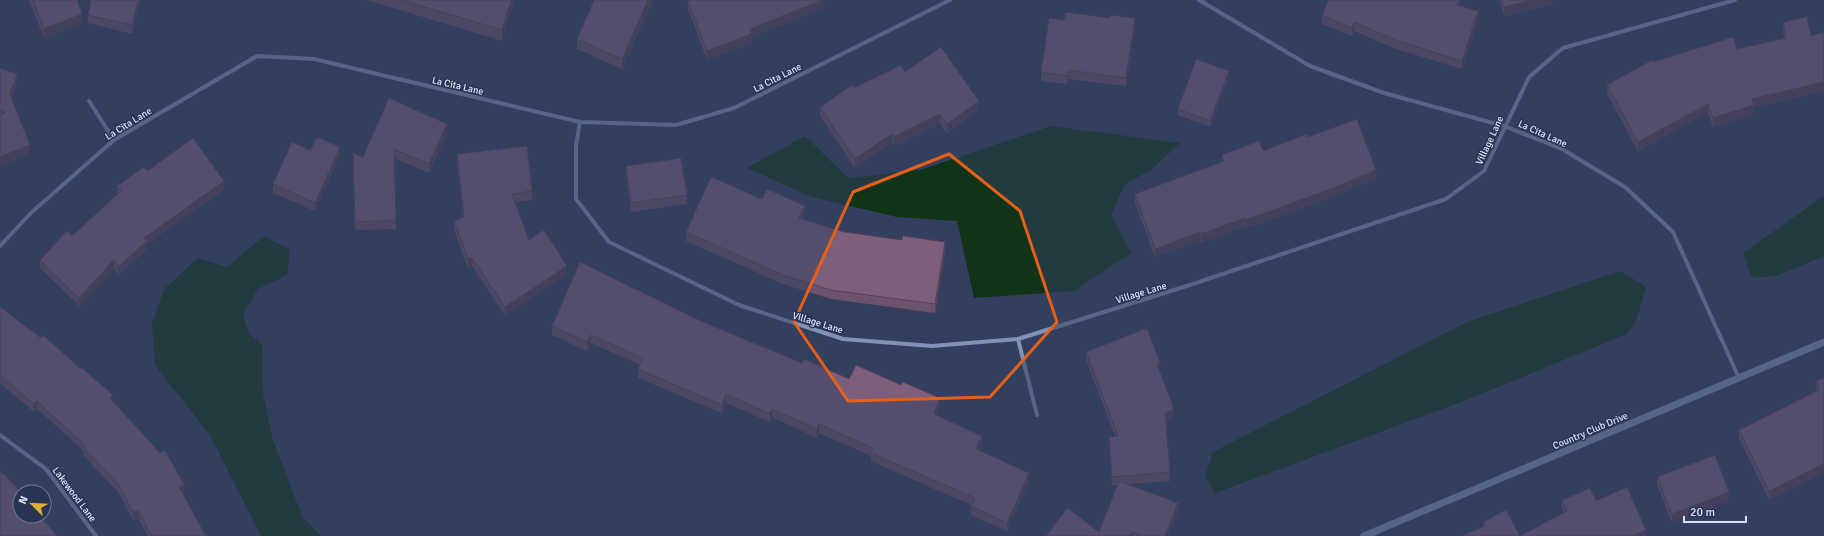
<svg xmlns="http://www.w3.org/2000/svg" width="1824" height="536" font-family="Signika,sans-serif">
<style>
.water{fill:#113318}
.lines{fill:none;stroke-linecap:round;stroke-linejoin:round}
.minor{stroke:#8291b6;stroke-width:4}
.tertiary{stroke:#8291b6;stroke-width:7}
.wall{fill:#6c526b}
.shaded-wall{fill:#584257}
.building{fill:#7d5f7c;stroke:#584257}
.marked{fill:none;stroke:#e76018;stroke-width:3;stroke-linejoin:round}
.labels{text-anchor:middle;stroke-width:3;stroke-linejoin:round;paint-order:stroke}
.street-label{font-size:10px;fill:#dae2f6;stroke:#293454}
</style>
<rect width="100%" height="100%" fill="#333f5f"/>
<g class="water">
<polygon points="1051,126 1180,143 1151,170 1125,184 1111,215 1131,253 1074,291 974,298 957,221 897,217 812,197 747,168 805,136 848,178 920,170"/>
<polygon points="1824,196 1824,256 1776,276 1752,278 1743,253"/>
<polygon points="264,236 290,250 287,275 258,289 243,314 248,332 262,345 263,393 272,437 302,516 321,536 261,536 210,435 155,365 152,323 164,289 198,258 227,267"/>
<polygon points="1621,271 1646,287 1637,318 1627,334 1464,401 1215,493 1205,477 1213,452 1467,322"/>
</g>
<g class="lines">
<g class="minor">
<polyline points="1199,0 1310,66 1384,93 1504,126 1562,149 1625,187 1673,232 1739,378"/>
<polyline points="89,101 114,140"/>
<polyline points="580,122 576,146 576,199 609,242 739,305 843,339 932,346 1018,339 1190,285 1446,199 1484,171 1529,77 1563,48 1735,0"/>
<polyline points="0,246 32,212 114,140 257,56 314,59 580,122 676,125 734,108 950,0"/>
<polyline points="1018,339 1037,415"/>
<polyline points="0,435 46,469 96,536"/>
</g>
<polyline class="tertiary" points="1364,536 1824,342"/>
</g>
<g class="wall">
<polygon points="29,0 77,0 82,23 44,38"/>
<polygon points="91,0 140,0 132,34 88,23 88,15"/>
<polygon points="367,0 514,0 502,41"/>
<polygon points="653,0 622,69 577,49 577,39"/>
<polygon points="690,0 828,0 824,2 824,8 752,37 752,43 707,60 688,9 688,1"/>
<polygon points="1327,0 1461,0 1460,6 1478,20 1462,69 1396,49 1354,31 1352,36 1322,24 1322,15 1329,1"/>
<polygon points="1500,0 1553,0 1553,4 1504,16"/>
<polygon points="1064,20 1135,27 1126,86 1068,79 1067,84 1041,81 1041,72"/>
<polygon points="1783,22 1811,36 1824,32 1824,91 1754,107 1754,114 1713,127 1708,112 1638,151 1607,94 1607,85 1653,62 1737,49 1784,38 1783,31"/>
<polygon points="0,68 17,82 12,98 30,153 0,166"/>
<polygon points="905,72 979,109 947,133 940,123 894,146 892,142 855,168 820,116 820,107 854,88"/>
<polygon points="1229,77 1210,127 1178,115 1178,109"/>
<polygon points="447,133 429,173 394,158 396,229 355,230 353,153 363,157"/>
<polygon points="1308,137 1376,178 1328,199 1246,228 1245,226 1201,243 1200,241 1155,257 1135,203 1135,194 1222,162 1222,155 1263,151"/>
<polygon points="457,154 532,191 532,200 515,202 529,240 567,274 505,316 472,266 468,268 454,230 454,221 463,217 457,163"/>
<polygon points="340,155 315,211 273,193 273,184"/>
<polygon points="626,166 687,195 687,204 631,212 626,175"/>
<polygon points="147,171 224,190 147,244 147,249 119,275 114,269 79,306 40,268 40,260 72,236 117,195 117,186"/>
<polygon points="762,199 805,214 803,219 844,232 945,251 935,313 831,299 783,284 686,241 686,232"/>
<polygon points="0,307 113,401 184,492 182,493 206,536 148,536 138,518 133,520 118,492 83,455 83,450 37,409 34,412 0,383"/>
<polygon points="703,322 802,363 849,379 940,407 937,415 982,444 980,451 1029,482 1007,531 971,515 971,505 871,461 871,456 819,433 817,438 772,417 770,422 726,403 722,413 638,378 638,369 640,365 591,343 587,351 552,335 552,326"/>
<polygon points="1086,352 1160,371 1174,418 1166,421 1170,472 1170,481 1128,484 1178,512 1168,536 1046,536 1099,532 1117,485 1112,485 1109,445 1109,437 1115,436 1086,360"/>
<polygon points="1824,378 1824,472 1769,500 1739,438 1739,430 1816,391 1816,381"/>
<polygon points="1657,477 1729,500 1672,523 1657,485"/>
<polygon points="1562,500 1596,501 1646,536 1461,536 1483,527 1483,522 1520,536 1564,512 1562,508"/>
</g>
<g class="shaded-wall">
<polygon points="138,0 140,0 132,34 132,25"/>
<polygon points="511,0 514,0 502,41 502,30"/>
<polygon points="648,0 653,0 622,69 622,59"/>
<polygon points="821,0 828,0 824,2 824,8 752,37 752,43 707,60 707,51 750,29"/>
<polygon points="1459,0 1461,0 1457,13 1457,5"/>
<polygon points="1534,0 1553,0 1553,4 1504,16 1504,7"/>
<polygon points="1478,11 1478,20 1462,69 1462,61"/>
<polygon points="82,14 82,23 44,38 44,29"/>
<polygon points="1135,18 1135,27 1126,86 1126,78"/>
<polygon points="1354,22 1354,31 1352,36 1352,28"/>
<polygon points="1068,70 1068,79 1067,84 1067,76"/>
<polygon points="1229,71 1229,77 1210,127 1210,121"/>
<polygon points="17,74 17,82 10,103 10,94"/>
<polygon points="1824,82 1824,91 1754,107 1754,114 1713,127 1713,118 1752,99"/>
<polygon points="979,101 979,109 947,133 947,124"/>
<polygon points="1708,104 1708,112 1638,151 1638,142"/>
<polygon points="940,114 940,123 894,146 894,137"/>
<polygon points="447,124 447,133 429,173 429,164"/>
<polygon points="892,134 892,142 855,168 855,159"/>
<polygon points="30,145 30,153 0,166 0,157"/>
<polygon points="340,147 340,155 315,211 315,203"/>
<polygon points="1376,170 1376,178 1328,199 1246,228 1246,220"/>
<polygon points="224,181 224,190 147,244 147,249 119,275 119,266 144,238"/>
<polygon points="805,206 805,214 799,226 799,218"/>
<polygon points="1245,218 1245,226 1201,243 1201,234"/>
<polygon points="1200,232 1200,241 1155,257 1155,249"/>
<polygon points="945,242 945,251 935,313 935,304"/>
<polygon points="472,258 472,266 468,268 468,259"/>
<polygon points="114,260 114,269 79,306 79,298"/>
<polygon points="567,266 567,274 505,316 505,307"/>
<polygon points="591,335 591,343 587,351 587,342"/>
<polygon points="1160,363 1160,371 1157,373 1157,364"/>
<polygon points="726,394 726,403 722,413 722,405"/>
<polygon points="113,395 113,403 110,398"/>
<polygon points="940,398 940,407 934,423 934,414"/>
<polygon points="37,401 37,409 34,412 34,404"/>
<polygon points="772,409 772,417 770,422 770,414"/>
<polygon points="1174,409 1174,418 1165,421 1165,413"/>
<polygon points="819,424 819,433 817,438 817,429"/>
<polygon points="982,436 982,444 976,458 976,449"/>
<polygon points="1824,464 1824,472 1769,500 1769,491"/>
<polygon points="1029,473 1029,482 1007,531 1007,523"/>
<polygon points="184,484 184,492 179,495 179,487"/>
<polygon points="1729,492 1729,500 1672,523 1672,514"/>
<polygon points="1178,503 1178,512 1168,536 1165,536"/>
<polygon points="138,510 138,518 133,520 133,512"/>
<polygon points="1646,530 1646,536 1633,536"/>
<polygon points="1132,532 1132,536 1129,536"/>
</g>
<g class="building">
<polygon points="33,0 77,0 82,14 44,29"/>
<polygon points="91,0 138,0 132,25 88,15"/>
<polygon points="402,0 511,0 502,30"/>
<polygon points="594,0 648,0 622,59 577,39"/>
<polygon points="690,0 822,0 750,29 752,34 707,51 688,1"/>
<polygon points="1329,0 1459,0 1457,5 1478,11 1462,61 1396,40 1354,22 1352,28 1322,15"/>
<polygon points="1502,0 1534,0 1504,7"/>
<polygon points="1065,12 1110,18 1110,15 1135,18 1126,78 1068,70 1067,76 1041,72 1049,18 1064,20"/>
<polygon points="1807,17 1811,36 1824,32 1824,82 1752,99 1754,105 1713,118 1708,104 1638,142 1607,85 1652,60 1653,62 1733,37 1737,49 1786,38 1783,22"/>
<polygon points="941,47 979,101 947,124 940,114 894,137 892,134 855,159 820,107 852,85 854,88 901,65 905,72"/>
<polygon points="1196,59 1229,71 1210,121 1178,109"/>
<polygon points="0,68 17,74 10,94 30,145 0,157 0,115 6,112 0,110"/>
<polygon points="389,98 447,124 429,164 394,149 396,220 355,222 353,153 363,157"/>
<polygon points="1357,119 1376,170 1328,190 1246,220 1245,218 1201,234 1200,232 1155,249 1135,194 1224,161 1222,155 1259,141 1263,151 1307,134 1308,137"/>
<polygon points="317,137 340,147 315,203 273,184 292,142 310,150"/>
<polygon points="193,138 224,181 144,238 147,241 119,266 114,260 79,298 40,260 67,231 72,236 121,191 117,186 144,167 147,171"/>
<polygon points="527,146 532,191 512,194 529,240 544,230 567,266 505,307 472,258 468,259 454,221 464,217 457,154"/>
<polygon points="681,158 687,195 631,203 626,166"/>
<polygon points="711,177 762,199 767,189 805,206 799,218 844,232 902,240 903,236 945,242 935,304 831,290 783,275 686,232"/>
<polygon points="580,262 703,322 802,363 804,359 849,379 856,365 901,385 903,382 940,398 934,414 982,436 976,449 1029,473 1007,523 971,506 975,498 871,453 873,448 819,424 817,429 772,409 770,414 726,394 722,405 638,369 643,358 591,335 587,342 552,326"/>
<polygon points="0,307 41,338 43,335 81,369 82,368 113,395 110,398 160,453 165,450 184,484 179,487 206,536 152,536 138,510 133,512 118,484 83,447 85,445 37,401 34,404 0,375"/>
<polygon points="1147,328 1160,363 1157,364 1174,409 1165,413 1170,472 1112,477 1109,437 1118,436 1086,352"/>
<polygon points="1824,378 1824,464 1769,491 1739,430 1819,390 1816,381"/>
<polygon points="1715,455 1729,492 1672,514 1657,477"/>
<polygon points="0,472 6,476 20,492 20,516 40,516 57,536 0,536"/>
<polygon points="1119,481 1178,503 1165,536 1143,536 1132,532 1129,536 1046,536 1067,508 1099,532"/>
<polygon points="1627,487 1646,530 1633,536 1461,536 1485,526 1483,522 1506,510 1520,536 1567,511 1562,500 1590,488 1596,501"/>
</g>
<path d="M0 0H1824V536H0ZM949 154 1020 211 1057 322 990 397 848 401 794 322 853 192Z" fill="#333f5f" fill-opacity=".55" fill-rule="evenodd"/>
<path class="marked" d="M949 154 1020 211 1057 322 990 397 848 401 794 322 853 192Z"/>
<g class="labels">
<g class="street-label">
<text transform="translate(777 77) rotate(-27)" y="4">La Cita Lane</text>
<text transform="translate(458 85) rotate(13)" y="4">La Cita Lane</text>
<text transform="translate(128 123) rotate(-32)" y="4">La Cita Lane</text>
<text transform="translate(1543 133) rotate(24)" y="4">La Cita Lane</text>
<text transform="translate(1489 140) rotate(-65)" y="4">Village Lane</text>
<text transform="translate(1141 292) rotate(-17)" y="4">Village Lane</text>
<text transform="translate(818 322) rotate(17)" y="4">Village Lane</text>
<text transform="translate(1590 430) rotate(-23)" y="4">Country Club Drive</text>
<text transform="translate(75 494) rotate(53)" y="4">Lakewood Lane</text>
</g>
</g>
<g transform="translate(32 504) rotate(294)"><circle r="19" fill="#293454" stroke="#707a95"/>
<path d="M0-3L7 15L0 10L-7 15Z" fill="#ddb133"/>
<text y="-6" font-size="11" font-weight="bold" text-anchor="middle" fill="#dae2f6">N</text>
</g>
<path d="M1684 516v6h62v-6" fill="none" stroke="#dae2f6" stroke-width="2"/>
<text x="1690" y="516" font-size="12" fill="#dae2f6" stroke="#293454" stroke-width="3" paint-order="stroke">20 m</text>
</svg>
